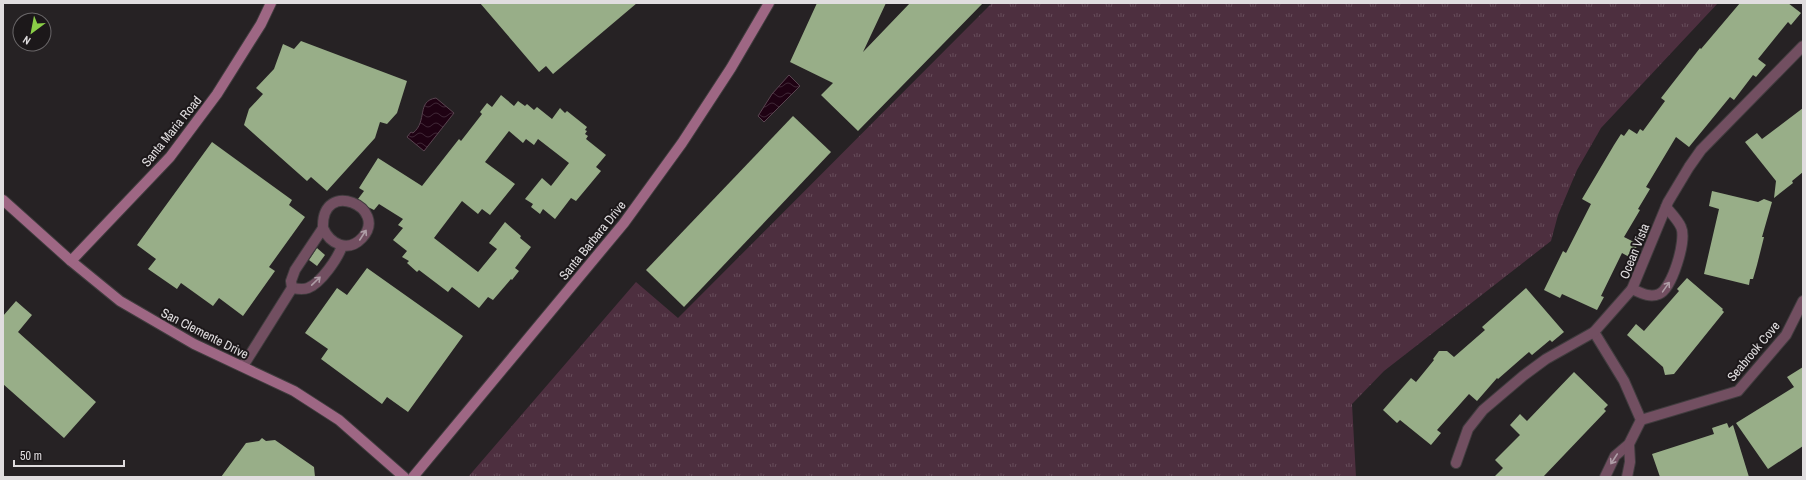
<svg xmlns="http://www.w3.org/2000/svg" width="1806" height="480" font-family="'Archivo Narrow',sans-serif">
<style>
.grass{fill:url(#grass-tufts)}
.water{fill:url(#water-waves);stroke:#594450}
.building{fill:#98ae88}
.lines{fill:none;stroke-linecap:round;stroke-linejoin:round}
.street-casing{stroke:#403c3e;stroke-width:12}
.secondary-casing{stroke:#403c3e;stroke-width:12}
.street{stroke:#724f61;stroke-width:10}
.secondary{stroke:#9e6784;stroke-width:10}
.oneway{stroke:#ae9da6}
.labels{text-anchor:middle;stroke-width:4;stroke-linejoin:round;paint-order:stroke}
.street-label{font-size:13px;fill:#e0dddf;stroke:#1c181a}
</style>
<defs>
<pattern id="grass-tufts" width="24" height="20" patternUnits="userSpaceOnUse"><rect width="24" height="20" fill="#4d2f3f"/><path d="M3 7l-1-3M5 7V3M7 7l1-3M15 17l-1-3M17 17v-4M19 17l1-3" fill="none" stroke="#664d5a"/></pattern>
<pattern id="water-waves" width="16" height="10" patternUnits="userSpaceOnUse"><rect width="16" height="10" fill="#1f0213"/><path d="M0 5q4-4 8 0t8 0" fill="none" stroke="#3f2635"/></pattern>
</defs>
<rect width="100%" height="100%" fill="#262224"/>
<polygon class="grass" points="992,3 1718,3 1601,128 1577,170 1558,215 1551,241 1384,371 1352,404 1356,477 468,477 636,282 678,318"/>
<g class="water">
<polygon points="789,75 800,86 764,122 758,116 772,94"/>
<path d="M436 98 454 113 424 151 407 137 411 132 413 133C428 121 416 101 436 98Z"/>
</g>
<g class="building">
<polygon points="480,3 637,3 553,74 546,66 539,72"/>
<polygon points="817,3 886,3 863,52 910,3 983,3 858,131 821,95 833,83 790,62"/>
<polygon points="1740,3 1788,3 1801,13 1791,25 1788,22 1758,59 1766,65 1756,77 1753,75 1734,100 1730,97 1689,147 1676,137 1646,187 1650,189 1638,209 1640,210 1624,237 1638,244 1631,258 1622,253 1601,296 1604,297 1597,310 1562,294 1560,298 1544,290 1563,251 1566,253 1591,204 1582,199 1614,145 1621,134 1624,136 1629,129 1637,134 1640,129 1643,131 1665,101 1661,98 1700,48 1701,49"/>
<polygon points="301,41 407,81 397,113 387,124 380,122 375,138 327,191 311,177 307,181 244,125 249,109 263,94 256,88 274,69 283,44 294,49"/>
<polygon points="501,95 514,106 518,101 525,106 527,104 534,110 537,107 552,119 560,108 565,113 567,111 587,127 585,130 587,131 585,134 588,136 586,139 606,155 596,167 601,171 576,201 571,198 555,219 543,209 540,214 531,207 533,204 525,199 542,178 551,186 569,163 538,139 534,145 526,139 523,143 509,131 485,162 515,184 490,215 482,209 478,214 462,201 434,238 478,272 497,249 489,243 505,222 521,236 520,238 531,247 515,268 519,271 512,280 511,279 493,300 488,297 479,308 452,287 448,292 419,270 417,272 407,263 409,261 402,257 407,251 393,240 403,228 398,225 403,219 379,204 374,210 368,207 358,199 364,191 359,188 378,158 422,186 459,139 461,141 482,114 480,112 487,103 492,107"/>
<polygon points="1803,108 1803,172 1792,181 1793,183 1774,198 1776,181 1745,142 1757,133 1762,139"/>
<polygon points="793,116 831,152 684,307 646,270"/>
<polygon points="212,142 292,200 289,205 305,217 269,267 275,271 243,316 219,298 213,306 181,283 177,289 148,269 156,259 137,245"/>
<polygon points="1712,191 1758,202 1764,199 1772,202 1762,237 1764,237 1757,265 1753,279 1750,279 1749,285 1704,274 1719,209 1709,206"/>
<polygon points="317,248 325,255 317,266 309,260"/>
<polygon points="367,268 463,336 408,412 387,397 382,404 321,359 328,349 305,333 337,288 347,295"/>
<polygon points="1687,278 1723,309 1722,310 1724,312 1674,374 1665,375 1663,367 1627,335 1636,324 1644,331 1679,291 1677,289"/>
<polygon points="1526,288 1564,332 1552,342 1550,340 1532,355 1529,352 1498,379 1497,378 1477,401 1469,394 1437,430 1441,433 1431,445 1400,420 1397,423 1383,410 1411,378 1416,382 1434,360 1433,359 1439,351 1447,351 1454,357 1485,330 1482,327"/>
<polygon points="16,301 32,315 18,332 96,402 64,438 3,384 3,316"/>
<polygon points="1803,367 1803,446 1768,469 1736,423 1794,387 1787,377"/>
<polygon points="1574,372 1608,405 1604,409 1606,411 1543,477 1494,477 1503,468 1495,460 1520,435 1510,425 1520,414 1527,421"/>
<polygon points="1727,423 1729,428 1733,425 1749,477 1660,477 1652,454 1714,434 1712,428"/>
<polygon points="262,438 266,441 275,440 314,467 315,477 221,477 246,443 259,441"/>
</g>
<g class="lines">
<defs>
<g id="street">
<path d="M292 288C298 289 303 290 308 288 321 283 338 258 342 246"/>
<path d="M1632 289C1641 293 1650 298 1659 294 1672 289 1687 240 1681 227 1678 220 1671 213 1666 207"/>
<polyline points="1594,332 1624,381 1641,420 1629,444 1615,456 1605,477"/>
<path d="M243 366 292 288 291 281 295 270 323 228C321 177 390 208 362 238 348 253 330 244 323 228"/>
<polyline points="1641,420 1738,391 1786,335 1803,301"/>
<polyline points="1456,463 1468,429 1483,410 1523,376 1546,359 1594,332 1632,289 1668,202 1689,167 1701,150 1803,46"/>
<polyline points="1627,477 1630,462 1629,444"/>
</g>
<g id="secondary">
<polyline points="3,200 71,261 120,301 194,344 294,391 339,420 404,477"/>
<polyline points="71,261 170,157 217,94 261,24 271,3"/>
<polyline points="413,477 624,223 682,143 731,68 769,3"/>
</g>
</defs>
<use href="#street" class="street-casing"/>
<use href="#secondary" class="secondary-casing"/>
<use href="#street" class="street"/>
<use href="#secondary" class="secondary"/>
</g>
<defs><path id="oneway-shaft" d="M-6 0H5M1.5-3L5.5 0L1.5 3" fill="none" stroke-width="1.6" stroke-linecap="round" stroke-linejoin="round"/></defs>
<g class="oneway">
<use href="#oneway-shaft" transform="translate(363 235) rotate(-57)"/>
<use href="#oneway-shaft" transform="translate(316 281) rotate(-44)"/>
<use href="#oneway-shaft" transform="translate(1666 287) rotate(-55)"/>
<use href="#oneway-shaft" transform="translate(1614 459) rotate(123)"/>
</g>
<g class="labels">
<g class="street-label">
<text transform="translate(171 131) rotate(-51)" y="5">Santa Maria Road</text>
<text transform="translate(592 240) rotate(-51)" y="5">Santa Barbara Drive</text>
<text transform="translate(1634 251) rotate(-68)" y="5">Ocean Vista</text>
<text transform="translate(205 333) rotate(27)" y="5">San Clemente Drive</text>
<text transform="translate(1753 351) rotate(-50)" y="5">Seabrook Cove</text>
</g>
</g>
<rect width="1806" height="480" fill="none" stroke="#e0dddf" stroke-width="8"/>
<g transform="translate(32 32) rotate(212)"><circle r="19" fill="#1c181a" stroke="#6a6769"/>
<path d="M0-3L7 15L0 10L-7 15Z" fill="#8ace47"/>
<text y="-6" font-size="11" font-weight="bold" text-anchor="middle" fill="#e0dddf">N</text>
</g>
<path d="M14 460v6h110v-6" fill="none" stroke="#e0dddf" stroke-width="2"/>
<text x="20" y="460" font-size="12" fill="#e0dddf" stroke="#1c181a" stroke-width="3" paint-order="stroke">50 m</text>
</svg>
